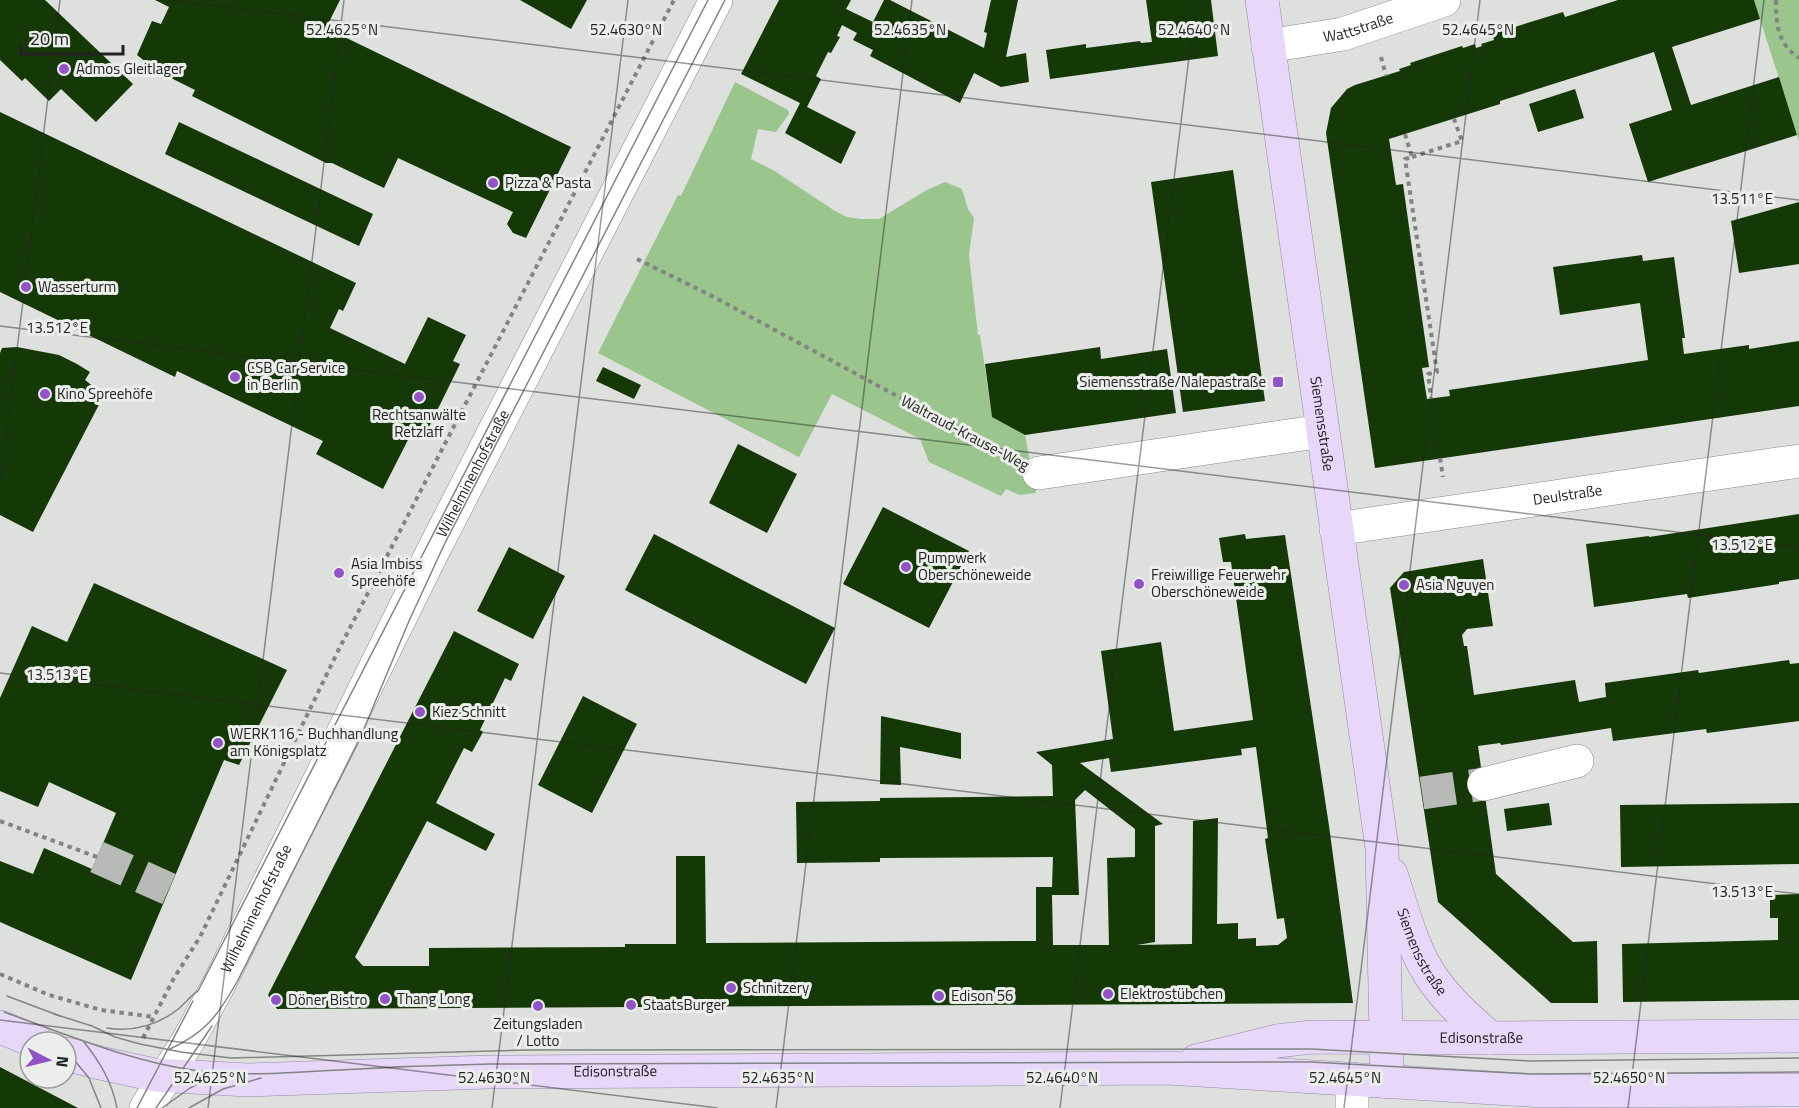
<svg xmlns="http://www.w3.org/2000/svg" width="1799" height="1108" font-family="'Titillium Web',sans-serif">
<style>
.green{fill:#9ac58c}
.building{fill:#153906;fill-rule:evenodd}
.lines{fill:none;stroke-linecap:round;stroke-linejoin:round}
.minor-tunnel{stroke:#b7bab7;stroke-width:33;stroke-dasharray:33 16;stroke-linecap:butt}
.minor-casing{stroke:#868986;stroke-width:34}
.major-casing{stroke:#9786ab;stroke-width:34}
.path{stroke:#828481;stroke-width:4;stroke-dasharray:4.5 4.5;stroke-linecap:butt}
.minor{stroke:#fff;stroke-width:33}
.major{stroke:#e7d7f9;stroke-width:33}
.tram{stroke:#838583;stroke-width:1.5}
.ticks{fill:none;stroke:#212221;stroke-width:1.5;stroke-opacity:0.45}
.poi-dot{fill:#9252c8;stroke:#ebeeea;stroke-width:2}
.labels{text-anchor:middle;stroke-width:6;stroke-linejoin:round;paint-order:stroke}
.street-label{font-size:15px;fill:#212221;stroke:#ebeeea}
.poi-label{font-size:15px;fill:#212221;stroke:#ebeeea;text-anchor:start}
.ticks-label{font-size:15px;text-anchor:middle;fill:#212221;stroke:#ebeeea;stroke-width:6;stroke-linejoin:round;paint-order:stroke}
</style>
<rect width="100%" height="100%" fill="#dde0dc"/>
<g class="green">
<polygon points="1754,0 1799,0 1799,141 1760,19"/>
<polygon points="735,82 788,110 789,114 776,132 758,129 751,159 773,170 835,211 847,217 861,219 879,219 925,191 945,182 962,189 968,209 974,218 969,255 978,335 980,335 992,417 1025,435 1036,493 1019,495 1006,489 1001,496 929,462 920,439 832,394 799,457 598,353 678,195 681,196"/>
</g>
<g class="building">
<polygon points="0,0 45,0 133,84 96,122 61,89 49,101 25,78 22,81 0,60"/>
<polygon points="155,0 340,0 326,28 571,147 526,238 513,233 507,224 513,212 398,158 384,188 332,163 326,163 192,96 195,90 157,71 137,55 152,21 161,24 169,7"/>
<polygon points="520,0 587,0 571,29"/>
<polygon points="779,0 851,0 846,9 873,22 884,0 890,0 984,48 987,33 984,32 991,0 1018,0 1006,57 1026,53 1029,82 1001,87 974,73 960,103 870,56 873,50 853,40 857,33 842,25 837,36 840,37 831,53 828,52 816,76 821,79 807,107 856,132 841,164 785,133 800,103 741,74"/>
<polygon points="1146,0 1211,0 1218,56 1050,79 1046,50 1086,44 1086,48 1140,41 1141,43 1152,42"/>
<polygon points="1618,0 1754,0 1760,19 1672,47 1691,105 1779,77 1797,135 1648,182 1629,124 1672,110 1654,52 1500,101 1500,104 1389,139 1396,185 1403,184 1410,234 1429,367 1422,368 1427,399 1450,396 1449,390 1648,360 1640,303 1560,315 1553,267 1642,255 1643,261 1674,257 1685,338 1682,338 1684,354 1749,345 1749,349 1799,341 1799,406 1375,468 1326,133 1331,108 1347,89 1355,85 1400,71 1399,69 1411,65 1410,63 1462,46 1463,48 1475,44 1476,48 1482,46 1481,44 1494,40 1492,34 1563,12 1565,17"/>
<polygon points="1575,89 1584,118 1538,132 1529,104"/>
<polygon points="0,112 356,283 343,311 339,309 330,328 405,364 428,317 466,335 453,361 460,364 426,433 414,428 383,489 316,454 323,441 177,371 175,377 0,292"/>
<polygon points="179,122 373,214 359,246 165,154"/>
<polygon points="1233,170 1265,401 1183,412 1151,182"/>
<polygon points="1799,202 1799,264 1739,273 1731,221"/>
<polygon points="17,347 59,355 77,364 90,372 85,380 104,395 33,532 0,515 0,353 2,348"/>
<polygon points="1100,347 1101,359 1167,349 1176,413 1025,435 992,417 985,364"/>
<polygon points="603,367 641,385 634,399 596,381"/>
<polygon points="738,444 797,474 767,533 709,503"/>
<polygon points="883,507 969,551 929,628 843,584"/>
<polygon points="1799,514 1799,579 1779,582 1779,584 1688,598 1687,594 1594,607 1586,544 1649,536 1649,537"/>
<polygon points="654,534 835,628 806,684 625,590"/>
<path d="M1245 534 1246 539 1285 535 1329 826 1353 1003 277 1009 268 995 454 631 519 664 511 681 505 678 480 730 483 732 472 752 464 748 436 803 495 834 486 851 427 821 355 957 363 966H429V948L625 947V944H676V856H705L706 943 1036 941V887H1052L1053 857 880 858V862L797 863 796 802 880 801V798L1053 796 1052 765 1036 752 1113 739 1101 651 1161 642 1174 731 1253 720 1231 562H1223L1219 538ZM1256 747 1268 838 1265 839 1277 919 1284 918 1287 938 1278 945 1256 946V938L1238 939V923L1217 924 1218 818 1193 821 1192 944 1137 945 1155 942V826L1163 824 1080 763 1109 758 1111 772 1242 755 1241 749ZM1085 790 1135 829V857L1107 858 1109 945H1053L1052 895H1079L1075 800Z"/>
<polygon points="509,547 565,576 533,639 477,611"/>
<polygon points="1483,559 1493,626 1467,629 1462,635 1464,646 1467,646 1474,695 1575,680 1579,702 1606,697 1605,683 1698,670 1699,673 1789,660 1790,664 1799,663 1799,721 1707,733 1706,729 1613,741 1611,728 1501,745 1500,743 1478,746 1496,874 1573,942 1597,941 1598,1003 1551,1003 1438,902 1390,588 1404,572"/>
<polygon points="94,583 287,670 239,765 224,760 131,980 0,922 0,861 33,874 44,848 92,869 116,813 49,782 38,807 0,791 0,698 32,626 67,642"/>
<polygon points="583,696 637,724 592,813 538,785"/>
<polygon points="881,716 961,733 961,759 900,747 901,785 880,784"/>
<polygon points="1549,803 1552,825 1507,831 1504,809"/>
<polygon points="1799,803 1799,864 1621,867 1620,805"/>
<polygon points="1799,894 1799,1000 1623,1002 1622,944 1778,940 1778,918 1770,918 1770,895"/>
<polygon points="0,1067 78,1108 0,1108"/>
</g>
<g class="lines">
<g class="minor-tunnel">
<polyline points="1422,793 1484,784"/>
<polyline points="97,857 169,889"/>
</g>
<defs>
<g id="minor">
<path id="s1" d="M1268 46 1343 34 1444 0"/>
<polyline points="1039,473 1322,431"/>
<path id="s2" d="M1336 529 1799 461"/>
<polyline points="1484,784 1577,761"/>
<path id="s3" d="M146 1108 188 1041 218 986 432 553 716 0"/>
<polyline points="1352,1108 1352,1079"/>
</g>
<g id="major">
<path id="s4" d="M1262 0 1382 848 1387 1082"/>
<path id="s5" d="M1391 874C1403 910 1412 951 1435 982 1450 1003 1471 1021 1490 1038"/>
<polyline points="0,1027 37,1042"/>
<path id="s6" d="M66 1054 100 1063 155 1075 248 1080 489 1072 1168 1068 1543 1091 1799 1090"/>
<path id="s7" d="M1196 1061 1277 1041 1312 1037 1490 1038 1799 1036"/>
</g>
</defs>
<use href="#minor" class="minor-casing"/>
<use href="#major" class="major-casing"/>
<g class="path">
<path d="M1776 0C1776 24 1777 43 1799 58"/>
<polyline points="1381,57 1386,76"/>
<polyline points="1405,134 1412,157 1405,159 1437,372 1428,374 1431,398"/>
<polyline points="1412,157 1462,141 1454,119"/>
<polyline points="637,259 712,296 1010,457"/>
<polyline points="1440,458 1443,477"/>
<polyline points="0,821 97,857"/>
<polyline points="0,974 49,995 101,1010 154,1017"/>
<polyline points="143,1038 174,978 200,937 338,651 674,0"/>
</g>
<use href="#minor" class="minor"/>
<use href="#major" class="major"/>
<g class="tram">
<polyline points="7,996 60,1016"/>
<path d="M4 1012C68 1035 132 1062 199 1071 246 1077 294 1072 340 1070 390 1067 440 1065 490 1064L1311 1062 1530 1074 1799 1072"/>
<polyline points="54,1014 92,1026 115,1037 140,1044 181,1052 231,1058 531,1050 1311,1049 1530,1061 1799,1058"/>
<path d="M107 1028C133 1032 156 1026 177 1010 185 1004 190 996 198 991L708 0"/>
<path d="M84 1042C100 1062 112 1082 117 1108"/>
<polyline points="66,1050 89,1078 101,1108"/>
<path d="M168 1050C205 1033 217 1017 237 982L358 743 409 621 444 545 725 0"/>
<polyline points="137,1108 193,1001"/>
<polyline points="156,1108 212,1026"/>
<polyline points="162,1108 190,1088 221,1072"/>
<polyline points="189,1108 223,1089 261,1078"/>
</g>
</g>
<path class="ticks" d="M169 0 1799 200M0 326 1799 547M0 488 60 0M0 673 1799 894M0 1020 718 1108M208 1108 344 0M492 1108 628 0M776 1108 912 0M1060 1108 1196 0M1344 1108 1480 0M1628 1108 1764 0"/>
<g class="poi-dot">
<circle cx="64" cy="69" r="6"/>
<circle cx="493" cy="183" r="6"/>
<circle cx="26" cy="287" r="6"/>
<circle cx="235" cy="377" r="6"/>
<rect x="1272" y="376" width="12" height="12" rx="3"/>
<circle cx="45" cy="394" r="6"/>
<circle cx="419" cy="397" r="6"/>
<circle cx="906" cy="567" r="6"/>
<circle cx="339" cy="573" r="6"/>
<circle cx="1139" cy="584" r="6"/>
<circle cx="1404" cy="585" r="6"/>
<circle cx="420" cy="712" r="6"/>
<circle cx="218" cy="743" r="6"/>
<circle cx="731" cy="988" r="6"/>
<circle cx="1108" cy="994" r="6"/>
<circle cx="939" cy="996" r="6"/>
<circle cx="385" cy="999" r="6"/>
<circle cx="276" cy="1000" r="6"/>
<circle cx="631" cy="1005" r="6"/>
<circle cx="538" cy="1006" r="6"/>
</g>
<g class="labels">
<g class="street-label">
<text dy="5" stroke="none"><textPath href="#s1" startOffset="92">Wattstraße</textPath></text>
<text dy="5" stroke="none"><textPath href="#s4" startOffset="428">Siemensstraße</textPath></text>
<text transform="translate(965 433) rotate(28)" y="5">Waltraud-Krause-Weg</text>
<text dy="5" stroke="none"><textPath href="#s3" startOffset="714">Wilhelminenhofstraße</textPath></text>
<text dy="5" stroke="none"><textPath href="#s2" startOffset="234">Deulstraße</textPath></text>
<text dy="5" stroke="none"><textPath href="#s3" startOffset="228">Wilhelminenhofstraße</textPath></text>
<text dy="5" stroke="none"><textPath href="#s5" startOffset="84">Siemensstraße</textPath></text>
<text dy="5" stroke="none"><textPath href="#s7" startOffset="288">Edisonstraße</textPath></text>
<text dy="5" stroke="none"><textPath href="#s6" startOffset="552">Edisonstraße</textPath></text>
</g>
<g class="poi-label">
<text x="76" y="74">Admos Gleitlager</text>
<text x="505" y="188">Pizza &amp; Pasta</text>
<text x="38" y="292">Wasserturm</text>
<text x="247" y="373">CSB Car Service<tspan x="247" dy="17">in Berlin</tspan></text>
<text x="1266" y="387" text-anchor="end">Siemensstraße/Nalepastraße</text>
<text x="57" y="399">Kino Spreehöfe</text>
<text x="419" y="420" text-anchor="middle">Rechtsanwälte<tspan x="419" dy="17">Retzlaff</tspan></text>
<text x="918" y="563">Pumpwerk<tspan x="918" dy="17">Oberschöneweide</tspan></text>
<text x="351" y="569">Asia Imbiss<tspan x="351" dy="17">Spreehöfe</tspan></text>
<text x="1151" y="580">Freiwillige Feuerwehr<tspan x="1151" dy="17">Oberschöneweide</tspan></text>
<text x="1416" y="590">Asia Nguyen</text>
<text x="432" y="717">Kiez Schnitt</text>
<text x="230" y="739">WERK116 - Buchhandlung<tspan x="230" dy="17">am Königsplatz</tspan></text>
<text x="743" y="993">Schnitzery</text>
<text x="1120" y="999">Elektrostübchen</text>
<text x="951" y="1001">Edison 56</text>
<text x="397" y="1004">Thang Long</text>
<text x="288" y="1005">Döner Bistro</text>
<text x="643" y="1010">StaatsBurger</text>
<text x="538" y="1029" text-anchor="middle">Zeitungsladen<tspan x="538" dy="17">/ Lotto</tspan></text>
</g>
</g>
<g class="ticks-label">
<text x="342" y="35">52.4625°N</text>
<text x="626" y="35">52.4630°N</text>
<text x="910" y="35">52.4635°N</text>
<text x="1194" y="35">52.4640°N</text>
<text x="1478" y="35">52.4645°N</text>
<text x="1742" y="204">13.511°E</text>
<text x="57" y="333">13.512°E</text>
<text x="1742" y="550">13.512°E</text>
<text x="57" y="680">13.513°E</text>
<text x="1742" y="897">13.513°E</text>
<text x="210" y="1083">52.4625°N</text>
<text x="494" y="1083">52.4630°N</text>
<text x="778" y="1083">52.4635°N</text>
<text x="1062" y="1083">52.4640°N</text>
<text x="1345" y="1083">52.4645°N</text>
<text x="1629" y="1083">52.4650°N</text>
</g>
<g transform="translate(48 1060) rotate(97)"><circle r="28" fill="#ebeeea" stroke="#9a9c9a" stroke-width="1.5"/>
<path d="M0-4.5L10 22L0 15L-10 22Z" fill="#9252c8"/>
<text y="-9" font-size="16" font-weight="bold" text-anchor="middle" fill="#212221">N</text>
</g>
<path d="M21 45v9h102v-9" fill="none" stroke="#212221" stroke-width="3"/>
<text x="30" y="45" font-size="18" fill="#212221" stroke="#ebeeea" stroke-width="4.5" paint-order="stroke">20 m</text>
</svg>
